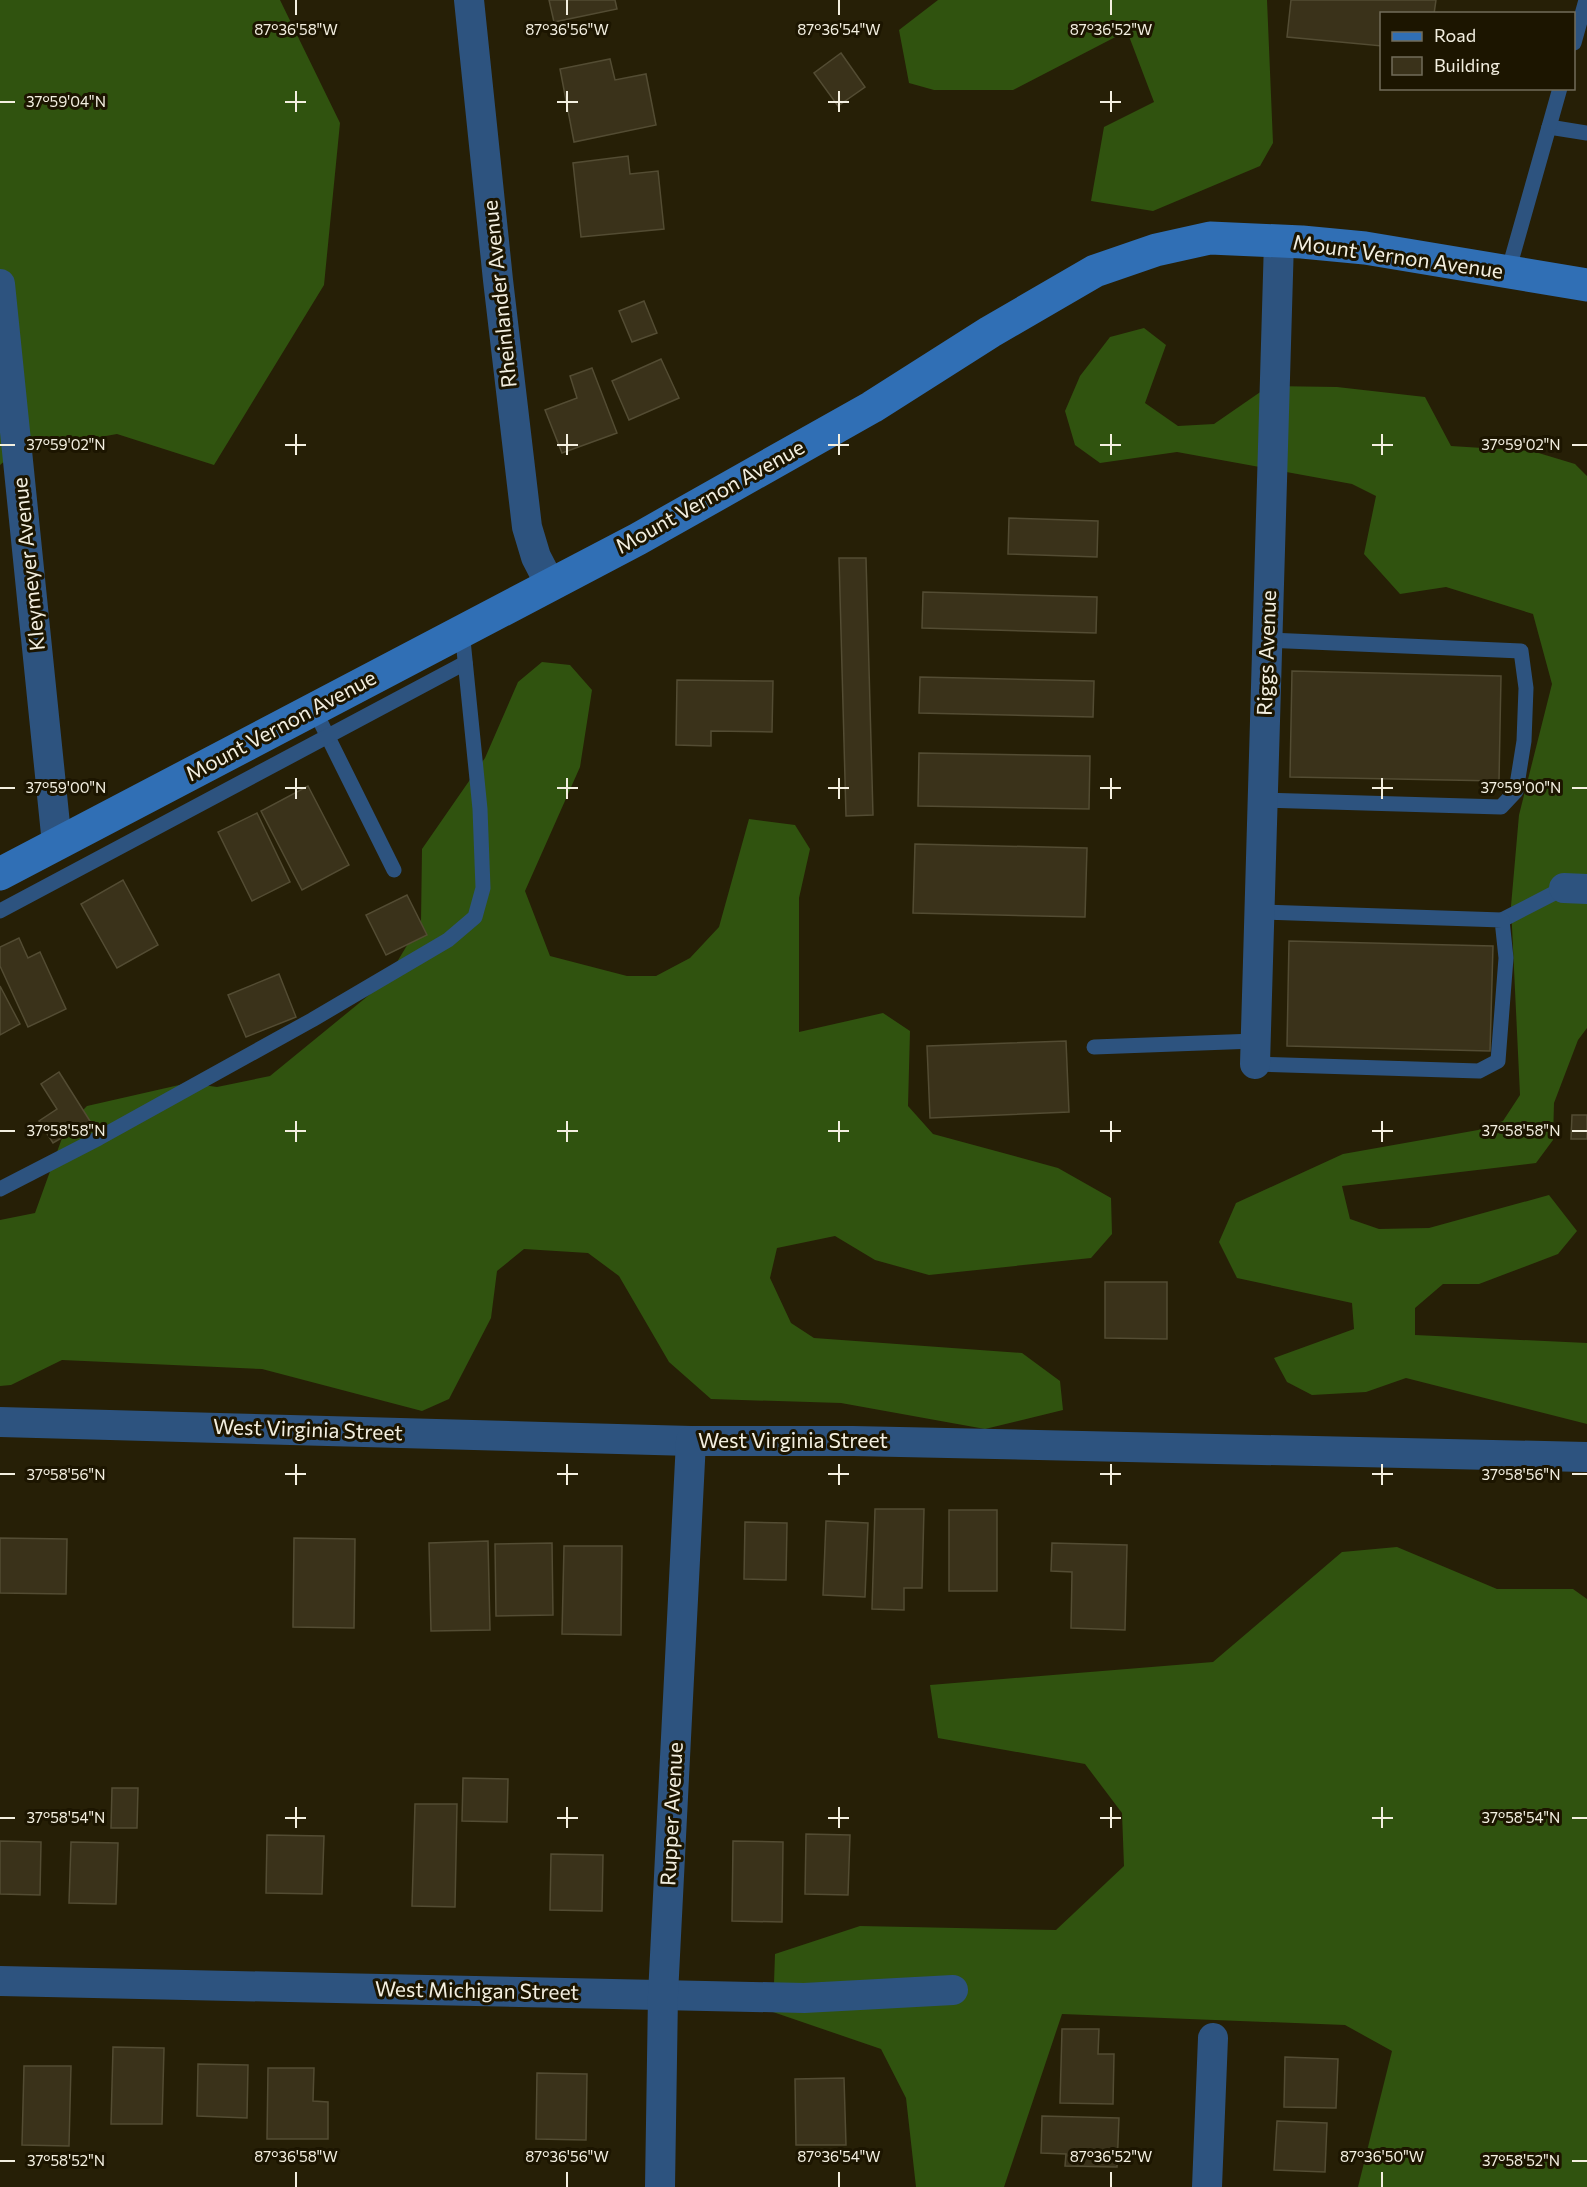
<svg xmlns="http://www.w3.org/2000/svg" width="1587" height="2187" font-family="Commissioner,sans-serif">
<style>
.forest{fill:#30530f}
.building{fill:#3a321a;stroke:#534c33;stroke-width:1.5}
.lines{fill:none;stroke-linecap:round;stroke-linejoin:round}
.lane{stroke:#2d537f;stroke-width:15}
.street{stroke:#2d537f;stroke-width:30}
.secondary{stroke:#306fb5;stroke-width:33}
.ticks{fill:none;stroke:#f3efe0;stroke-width:2}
.labels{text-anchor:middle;stroke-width:6;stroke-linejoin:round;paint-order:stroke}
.street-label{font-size:21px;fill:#f3efe0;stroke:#1c1500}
.ticks-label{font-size:15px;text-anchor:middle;fill:#f3efe0;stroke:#1c1500;stroke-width:6;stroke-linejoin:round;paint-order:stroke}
</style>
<rect width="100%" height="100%" fill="#261f06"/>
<g class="forest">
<polygon points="0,0 280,0 340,123 324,285 214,465 117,434 15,452 0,465"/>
<polygon points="938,0 1267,0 1273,143 1260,166 1153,211 1091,201 1104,127 1154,102 1127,31 1013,90 934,90 909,83 899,30"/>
<polygon points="1144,328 1166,345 1145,403 1178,426 1214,424 1269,386 1337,387 1425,397 1451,446 1532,451 1575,464 1587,476 1587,1028 1578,1040 1554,1103 1553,1140 1536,1163 1342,1186 1350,1219 1379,1229 1429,1228 1549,1195 1577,1231 1558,1254 1479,1284 1443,1284 1415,1308 1415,1335 1587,1343 1587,1424 1406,1378 1366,1392 1312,1395 1287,1382 1274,1358 1354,1329 1352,1303 1237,1278 1219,1242 1236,1203 1343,1154 1478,1130 1503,1121 1520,1095 1511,906 1519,815 1552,684 1533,614 1446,587 1400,594 1364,554 1376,496 1352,484 1177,452 1100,463 1075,445 1065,411 1080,376 1110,337"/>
<polygon points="542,662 570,665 592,690 580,767 525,891 550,956 627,976 656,976 690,958 719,927 749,819 795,825 810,849 799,898 799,1032 883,1013 910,1031 908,1106 933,1134 1058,1168 1111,1198 1112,1234 1091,1258 929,1275 875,1260 835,1236 777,1248 770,1278 791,1323 814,1338 1022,1353 1060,1381 1063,1410 985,1429 841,1403 711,1399 669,1362 619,1276 588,1253 524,1249 497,1271 491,1318 449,1399 422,1411 262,1369 62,1360 11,1385 0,1386 0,1220 35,1213 66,1127 87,1106 188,1083 217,1087 270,1076 385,982 421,922 422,849 485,758 518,682"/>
<polygon points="1397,1547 1497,1589 1573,1589 1587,1599 1587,2187 1358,2187 1392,2051 1345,2025 1062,2014 1004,2187 916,2187 906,2098 881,2049 773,2012 775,1954 860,1926 1056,1930 1124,1866 1122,1813 1085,1764 938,1738 930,1685 1213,1662 1342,1552"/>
</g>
<g class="building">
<polygon points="549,0 615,0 617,9 554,22"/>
<polygon points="1291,0 1436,0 1434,14 1382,14 1382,46 1287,37"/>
<polygon points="841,53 865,87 838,106 814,73"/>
<polygon points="610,59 615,80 646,74 656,125 574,142 560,69"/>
<polygon points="628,156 630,174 658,171 664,229 581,237 573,163"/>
<polygon points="644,301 657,333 632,342 619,311"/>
<polygon points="661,359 679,398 629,420 612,381"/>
<polygon points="592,368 617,433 562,453 545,410 577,398 570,376"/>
<polygon points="1009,518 1098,521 1097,557 1008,554"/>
<polygon points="839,558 866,558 873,815 846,816"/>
<polygon points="923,592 1097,597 1096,633 922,628"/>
<polygon points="1292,671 1501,676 1499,781 1290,777"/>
<polygon points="920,677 1094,681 1093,717 919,713"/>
<polygon points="677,680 773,681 772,732 711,731 711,746 676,745"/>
<polygon points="919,753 1090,756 1089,809 918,806"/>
<polygon points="308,786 349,865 302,890 261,811"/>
<polygon points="257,813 290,882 252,901 218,832"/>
<polygon points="915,844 1087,848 1085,917 913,913"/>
<polygon points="123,880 158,945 117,968 81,904"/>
<polygon points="407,895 427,935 386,955 366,915"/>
<polygon points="19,938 28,958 40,952 66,1009 28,1027 0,966 0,947"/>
<polygon points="1289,941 1493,946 1490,1051 1287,1046"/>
<polygon points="279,974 296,1017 246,1037 228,995"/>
<polygon points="0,986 20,1024 0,1035"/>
<polygon points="1066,1041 1069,1112 930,1118 927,1046"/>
<polygon points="59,1072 90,1121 53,1143 39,1121 57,1109 41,1084"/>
<polygon points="1572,1115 1587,1115 1587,1139 1571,1139"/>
<polygon points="1105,1282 1167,1282 1167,1339 1105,1338"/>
<polygon points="875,1509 924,1509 922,1588 904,1588 904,1610 872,1609"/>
<rect x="949" y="1510" width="48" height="81"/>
<polygon points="826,1521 868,1523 865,1597 823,1595"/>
<polygon points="745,1522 787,1523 786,1580 744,1579"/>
<polygon points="0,1538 67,1539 66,1594 0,1593"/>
<polygon points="294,1538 355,1539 354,1628 293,1627"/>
<polygon points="488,1541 490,1630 431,1631 429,1543"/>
<polygon points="552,1543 553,1615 496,1616 495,1544"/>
<polygon points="1052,1543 1127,1545 1125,1630 1071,1628 1072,1572 1051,1571"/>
<polygon points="564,1546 622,1546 621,1635 562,1634"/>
<polygon points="463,1778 508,1779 507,1822 462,1821"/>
<polygon points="112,1788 138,1788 137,1828 111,1828"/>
<polygon points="415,1804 457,1804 455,1907 412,1906"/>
<polygon points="806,1834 850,1835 848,1895 805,1894"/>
<polygon points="267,1835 324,1836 322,1894 266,1893"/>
<polygon points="0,1841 41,1842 40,1895 0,1894"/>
<polygon points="733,1841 783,1842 782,1922 732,1921"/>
<polygon points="71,1842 118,1843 116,1904 69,1903"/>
<polygon points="551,1854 603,1855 602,1911 550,1910"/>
<polygon points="1062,2029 1099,2029 1098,2054 1114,2054 1113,2104 1060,2103"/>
<polygon points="113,2047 164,2048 162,2124 111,2124"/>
<polygon points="1285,2057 1338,2059 1336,2108 1284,2107"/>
<polygon points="198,2064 248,2065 247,2118 197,2116"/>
<polygon points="24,2066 71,2066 69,2146 22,2145"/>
<polygon points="268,2068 314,2068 313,2101 328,2102 328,2139 267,2139"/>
<polygon points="537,2073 587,2074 586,2140 536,2139"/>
<polygon points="844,2078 846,2145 796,2145 795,2079"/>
<polygon points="1042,2116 1119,2118 1117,2167 1065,2166 1066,2154 1041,2153"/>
<polygon points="1277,2121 1327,2123 1325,2172 1274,2170"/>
</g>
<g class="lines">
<g class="lane">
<polyline points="1574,43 1586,0"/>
<polyline points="1549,127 1587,133"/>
<polyline points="1508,272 1560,88"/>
<polyline points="314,709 394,870"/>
<polyline points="1263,800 1501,807 1516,791 1524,741 1526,688 1521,651 1267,640"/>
<polyline points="0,911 465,663"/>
<polyline points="1502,920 1564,888"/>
<polyline points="1094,1047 1255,1041"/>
<polyline points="1255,1064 1479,1071 1498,1061 1506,958 1502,920 1259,912"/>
<polyline points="0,1189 99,1138 312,1020 448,940 475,917 483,888 480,809 462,630"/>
</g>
<g class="street">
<polyline points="469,0 498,280 527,527 536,557 550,584"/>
<polyline points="0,284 57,844"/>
<polyline points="1564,888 1587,889"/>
<polyline points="1255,1064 1279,241"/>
<polyline points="0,1422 691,1441 853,1441 1587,1457"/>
<polyline points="0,1981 804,1998 953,1990"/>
<polyline points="660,2187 663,1995 691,1441"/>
<polyline points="1207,2187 1213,2038"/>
</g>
<polyline class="secondary" points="0,874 638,539 872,407 990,332 1095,271 1156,250 1210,238 1302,242 1365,248 1587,285"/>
</g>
<path class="ticks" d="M296 0V15M567 0V15M839 0V15M1111 0V15M296 91V112M567 91V112M839 91V112M1111 91V112M0 102H15M285 102H306M557 102H578M828 102H849M1100 102H1121M296 434V455M567 434V455M839 434V455M1111 434V455M1382 434V455M0 445H15M285 445H306M557 445H578M828 445H849M1100 445H1121M1372 445H1393M1572 445H1587M296 778V799M567 778V799M839 778V799M1111 778V799M1382 778V799M0 788H15M285 788H306M557 788H578M828 788H849M1100 788H1121M1372 788H1393M1572 788H1587M296 1121V1142M567 1121V1142M839 1121V1142M1111 1121V1142M1382 1121V1142M0 1131H15M285 1131H306M557 1131H578M828 1131H849M1100 1131H1121M1372 1131H1393M1572 1131H1587M296 1464V1485M567 1464V1485M839 1464V1485M1111 1464V1485M1382 1464V1485M0 1474H15M285 1474H306M557 1474H578M828 1474H849M1100 1474H1121M1372 1474H1393M1572 1474H1587M296 1807V1828M567 1807V1828M839 1807V1828M1111 1807V1828M1382 1807V1828M0 1818H15M285 1818H306M557 1818H578M828 1818H849M1100 1818H1121M1372 1818H1393M1572 1818H1587M0 2161H15M1572 2161H1587M296 2172V2187M567 2172V2187M839 2172V2187M1111 2172V2187M1382 2172V2187"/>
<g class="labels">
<g class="street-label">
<text transform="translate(1398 257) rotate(8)" y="7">Mount Vernon Avenue</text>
<text transform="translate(500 294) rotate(-96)" y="7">Rheinlander Avenue</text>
<text transform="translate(710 497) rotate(-29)" y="7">Mount Vernon Avenue</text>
<text transform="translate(29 564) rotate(-96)" y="7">Kleymeyer Avenue</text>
<text transform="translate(1267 653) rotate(-88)" y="7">Riggs Avenue</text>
<text transform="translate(281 726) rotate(-28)" y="7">Mount Vernon Avenue</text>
<text transform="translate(308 1430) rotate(2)" y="7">West Virginia Street</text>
<text x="793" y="1448">West Virginia Street</text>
<text transform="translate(672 1814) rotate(-87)" y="7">Rupper Avenue</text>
<text transform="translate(477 1991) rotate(1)" y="7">West Michigan Street</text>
</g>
</g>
<g class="ticks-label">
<text x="296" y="35">87°36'58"W</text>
<text x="567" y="35">87°36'56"W</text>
<text x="839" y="35">87°36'54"W</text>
<text x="1111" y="35">87°36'52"W</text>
<text x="66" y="107">37°59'04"N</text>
<text x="66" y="450">37°59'02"N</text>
<text x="1521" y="450">37°59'02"N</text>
<text x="66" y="793">37°59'00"N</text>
<text x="1521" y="793">37°59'00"N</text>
<text x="66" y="1136">37°58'58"N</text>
<text x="1521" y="1136">37°58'58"N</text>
<text x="66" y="1480">37°58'56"N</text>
<text x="1521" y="1480">37°58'56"N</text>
<text x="66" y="1823">37°58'54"N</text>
<text x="1521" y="1823">37°58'54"N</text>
<text x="296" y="2162">87°36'58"W</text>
<text x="567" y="2162">87°36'56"W</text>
<text x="839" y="2162">87°36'54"W</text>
<text x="1111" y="2162">87°36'52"W</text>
<text x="1382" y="2162">87°36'50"W</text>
<text x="66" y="2166">37°58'52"N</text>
<text x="1521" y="2166">37°58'52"N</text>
</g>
<rect x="1380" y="12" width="195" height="78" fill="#1c1500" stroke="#726c5a" stroke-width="1.5"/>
<rect x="1392" y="32" width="30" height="9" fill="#306fb5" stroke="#726c5a" stroke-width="1.5"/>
<text x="1434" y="42" font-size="18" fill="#f3efe0">Road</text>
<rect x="1392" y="57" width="30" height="18" fill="#3a321a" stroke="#726c5a" stroke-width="1.5"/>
<text x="1434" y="72" font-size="18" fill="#f3efe0">Building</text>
</svg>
